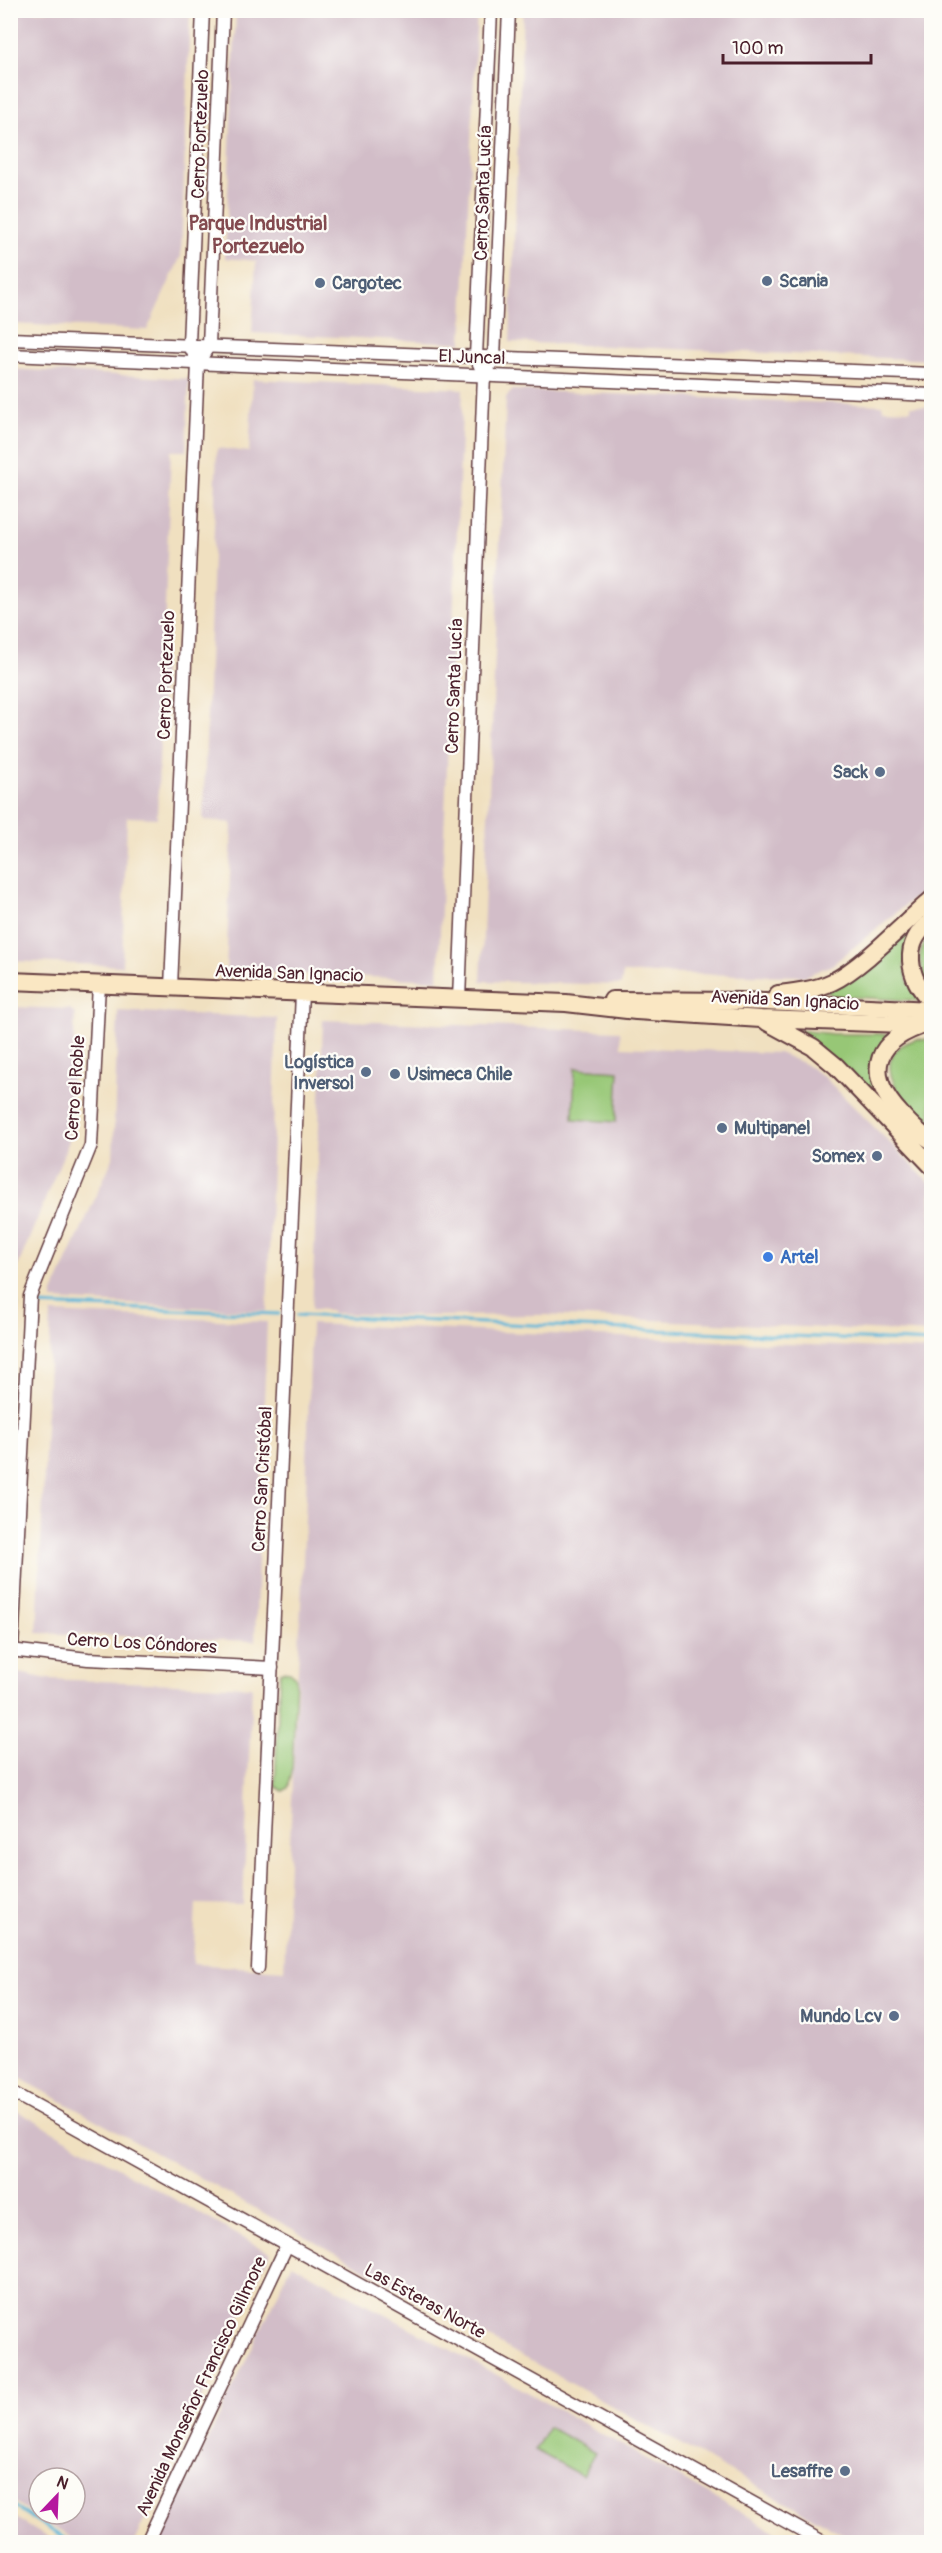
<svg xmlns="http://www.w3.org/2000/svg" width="942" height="2553" font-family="Pangolin,sans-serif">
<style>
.industrial{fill:#d2bdc8;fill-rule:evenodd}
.green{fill:#97c776;stroke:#707350;stroke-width:1.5}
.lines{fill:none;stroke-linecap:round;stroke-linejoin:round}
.stream{stroke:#5bb6d9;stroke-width:3}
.street-casing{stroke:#633c41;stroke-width:15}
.secondary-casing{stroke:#633c41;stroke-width:20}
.street{stroke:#fff;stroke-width:12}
.secondary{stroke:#fae7c3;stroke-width:16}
.service-dot{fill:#5c6f8a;stroke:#fdfcf7;stroke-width:2}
.shop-dot{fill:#3f7fe0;stroke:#fdfcf7;stroke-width:2}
.labels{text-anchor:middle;stroke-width:4.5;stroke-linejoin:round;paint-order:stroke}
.street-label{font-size:18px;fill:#4a1f2b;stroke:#fdfcf7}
.service-label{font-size:18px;font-weight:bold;fill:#4e5e75;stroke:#fdfcf7;text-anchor:end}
.shop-label{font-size:18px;font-weight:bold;fill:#366cbe;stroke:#fdfcf7;text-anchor:start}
.neighbourhood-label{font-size:20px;font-weight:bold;fill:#834a4f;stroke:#fdfcf7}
</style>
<rect width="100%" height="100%" fill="#fdfcf7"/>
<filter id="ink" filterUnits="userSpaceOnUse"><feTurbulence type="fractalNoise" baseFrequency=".0167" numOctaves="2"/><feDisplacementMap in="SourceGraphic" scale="12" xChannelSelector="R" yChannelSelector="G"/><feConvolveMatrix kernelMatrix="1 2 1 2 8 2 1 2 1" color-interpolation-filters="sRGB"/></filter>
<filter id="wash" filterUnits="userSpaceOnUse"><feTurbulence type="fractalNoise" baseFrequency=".008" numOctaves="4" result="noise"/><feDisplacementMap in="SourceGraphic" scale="24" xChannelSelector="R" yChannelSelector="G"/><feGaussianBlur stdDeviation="1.35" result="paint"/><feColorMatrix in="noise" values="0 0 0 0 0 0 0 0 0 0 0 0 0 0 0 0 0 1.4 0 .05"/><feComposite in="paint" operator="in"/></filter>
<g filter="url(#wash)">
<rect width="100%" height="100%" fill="#f0e0c0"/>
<g class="industrial">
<polygon points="523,10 931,11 931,360 510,342"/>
<polygon points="11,11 190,11 181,256 147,330 11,324"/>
<polygon points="236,11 477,11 462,343 252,333 256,261 225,258"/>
<polygon points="11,369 189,379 186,451 171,451 157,818 127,817 122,966 11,961"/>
<polygon points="253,379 463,389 438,980 226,971 232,823 203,820 217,448 249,452"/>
<polygon points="513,390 882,405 883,409 911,410 911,406 931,407 931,884 832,965 805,976 623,973 621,985 481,981 506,397"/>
<polygon points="11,1007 70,1009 75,1014 69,1141 11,1283"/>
<polygon points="118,1011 277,1018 267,1311 52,1300 52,1295 113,1158"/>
<polygon points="323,1020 620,1031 621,1047 779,1053 805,1064 824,1077 931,1184 931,1333 545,1315 420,1316 333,1313 331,1310 312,1309"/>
<polygon points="51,1313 267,1322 255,1641 37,1633"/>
<polygon points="311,1324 931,1350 932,2219 926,2358 932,2363 930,2542 857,2542 11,2073 10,1671 48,1679 252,1687 243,1905 196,1904 193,1964 284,1970 306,1496"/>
<path d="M10 2107 270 2253 134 2542H77L11 2500ZM39 2478H75V2514H39Z"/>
<polygon points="292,2264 497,2375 794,2542 159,2542"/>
<polygon points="10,2515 11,2515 54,2542 11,2542"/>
</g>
<g class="green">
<polygon points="931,907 931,916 904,965 908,982 921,1001 832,996 827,990"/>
<path d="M931 936V993L923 983C928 965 908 960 931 936Z"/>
<path d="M798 1030 833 1034H889C884 1044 874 1056 871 1067 866 1090 911 1142 931 1150V1159Z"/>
<path d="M916 1039 931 1040V1129C908 1108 860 1057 916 1039Z"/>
<polygon points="575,1068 619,1071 616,1122 573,1119"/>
<polygon points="282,1671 290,1672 296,1677 292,1773 288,1788 283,1791 275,1786 280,1672"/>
<polygon points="548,2427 595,2453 582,2476 535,2450"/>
</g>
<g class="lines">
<g class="stream">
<polyline points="10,1304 17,1305"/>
<polyline points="35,1305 279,1314"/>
<polyline points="297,1315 932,1342"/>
<polyline points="10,2504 70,2542"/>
</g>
</g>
</g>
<g filter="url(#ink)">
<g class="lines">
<defs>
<g id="street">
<polyline points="10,339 932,374"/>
<polyline points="10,355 932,395"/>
<polyline points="198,363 209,345 223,10"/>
<polyline points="490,365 494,358 509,10"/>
<polyline points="171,987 198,363 189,344 203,10"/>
<polyline points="459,999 484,375 476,357 491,10"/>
<polyline points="10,1650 88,1659 272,1668"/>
<polyline points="12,1650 30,1296 91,1145 99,984"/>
<polyline points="258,1968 302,993"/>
<polyline points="10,2091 823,2542"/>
<polyline points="147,2542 287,2245"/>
</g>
<g id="secondary">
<path d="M932 921C900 942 908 979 932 1002"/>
<polyline points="10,981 566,1003 636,1011 761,1019 932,1025"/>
<path d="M778 994C796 992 815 990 832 982 863 967 904 923 932 899"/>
<polyline points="612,1000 743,1001 932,1010"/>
<polyline points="767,1022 813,1047 836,1066 932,1166"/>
<path d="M918 1027C870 1045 868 1078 900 1113 910 1124 919 1134 932 1141"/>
</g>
</defs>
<use href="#street" class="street-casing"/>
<use href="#secondary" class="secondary-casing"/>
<use href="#street" class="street"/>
<use href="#secondary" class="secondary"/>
</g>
</g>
<g class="service-dot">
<circle cx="767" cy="281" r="6"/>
<circle cx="320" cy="283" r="6"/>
<circle cx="880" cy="772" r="6"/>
<circle cx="366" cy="1072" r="6"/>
<circle cx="395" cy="1074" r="6"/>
<circle cx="722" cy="1128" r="6"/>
<circle cx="877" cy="1156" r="6"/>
<circle cx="894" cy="2016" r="6"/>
<circle cx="845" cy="2471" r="6"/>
</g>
<circle class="shop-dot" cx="768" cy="1257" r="6"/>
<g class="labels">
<g class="street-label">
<text transform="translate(200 134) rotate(-88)" y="6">Cerro Portezuelo</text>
<text transform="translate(483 193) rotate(-88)" y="6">Cerro Santa Lucía</text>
<text transform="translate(472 357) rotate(2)" y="6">El Juncal</text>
<text transform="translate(166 675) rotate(-88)" y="6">Cerro Portezuelo</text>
<text transform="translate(454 686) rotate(-88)" y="6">Cerro Santa Lucía</text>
<text transform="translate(289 973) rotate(2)" y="6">Avenida San Ignacio</text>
<text transform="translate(785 1000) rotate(3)" y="6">Avenida San Ignacio</text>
<text transform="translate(75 1088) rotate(-86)" y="6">Cerro el Roble</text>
<text transform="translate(262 1479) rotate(-87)" y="6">Cerro San Cristóbal</text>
<text transform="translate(142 1643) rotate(3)" y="6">Cerro Los Cóndores</text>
<text transform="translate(425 2301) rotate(29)" y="6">Las Esteras Norte</text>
<text transform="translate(201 2386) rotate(-65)" y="6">Avenida Monseñor Francisco Gillmore</text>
</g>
<g class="service-label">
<text x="779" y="287" text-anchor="start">Scania</text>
<text x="332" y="289" text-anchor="start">Cargotec</text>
<text x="868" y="778">Sack</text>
<text x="354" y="1068">Logística<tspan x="354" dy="21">Inversol</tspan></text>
<text x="407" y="1080" text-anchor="start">Usimeca Chile</text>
<text x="734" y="1134" text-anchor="start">Multipanel</text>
<text x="865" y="1162">Somex</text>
<text x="882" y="2022">Mundo Lcv</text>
<text x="833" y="2477">Lesaffre</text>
</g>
<g class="shop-label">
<text x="780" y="1263">Artel</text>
</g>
<g class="neighbourhood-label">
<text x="258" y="230">Parque Industrial<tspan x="258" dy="23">Portezuelo</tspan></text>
</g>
</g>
<rect width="942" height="2553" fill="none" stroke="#fdfcf7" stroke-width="36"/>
<g transform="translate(57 2496) rotate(23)"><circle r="28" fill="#fdfcf7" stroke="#b5a4a5" stroke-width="1.5"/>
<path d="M0-4.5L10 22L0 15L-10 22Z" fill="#b5179e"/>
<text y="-9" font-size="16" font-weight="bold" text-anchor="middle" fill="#4a1f2b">N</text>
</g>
<path d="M723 54v9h148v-9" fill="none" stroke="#4a1f2b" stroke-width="3"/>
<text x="732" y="54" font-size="18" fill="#4a1f2b" stroke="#fdfcf7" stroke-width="4.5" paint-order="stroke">100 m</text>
</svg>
